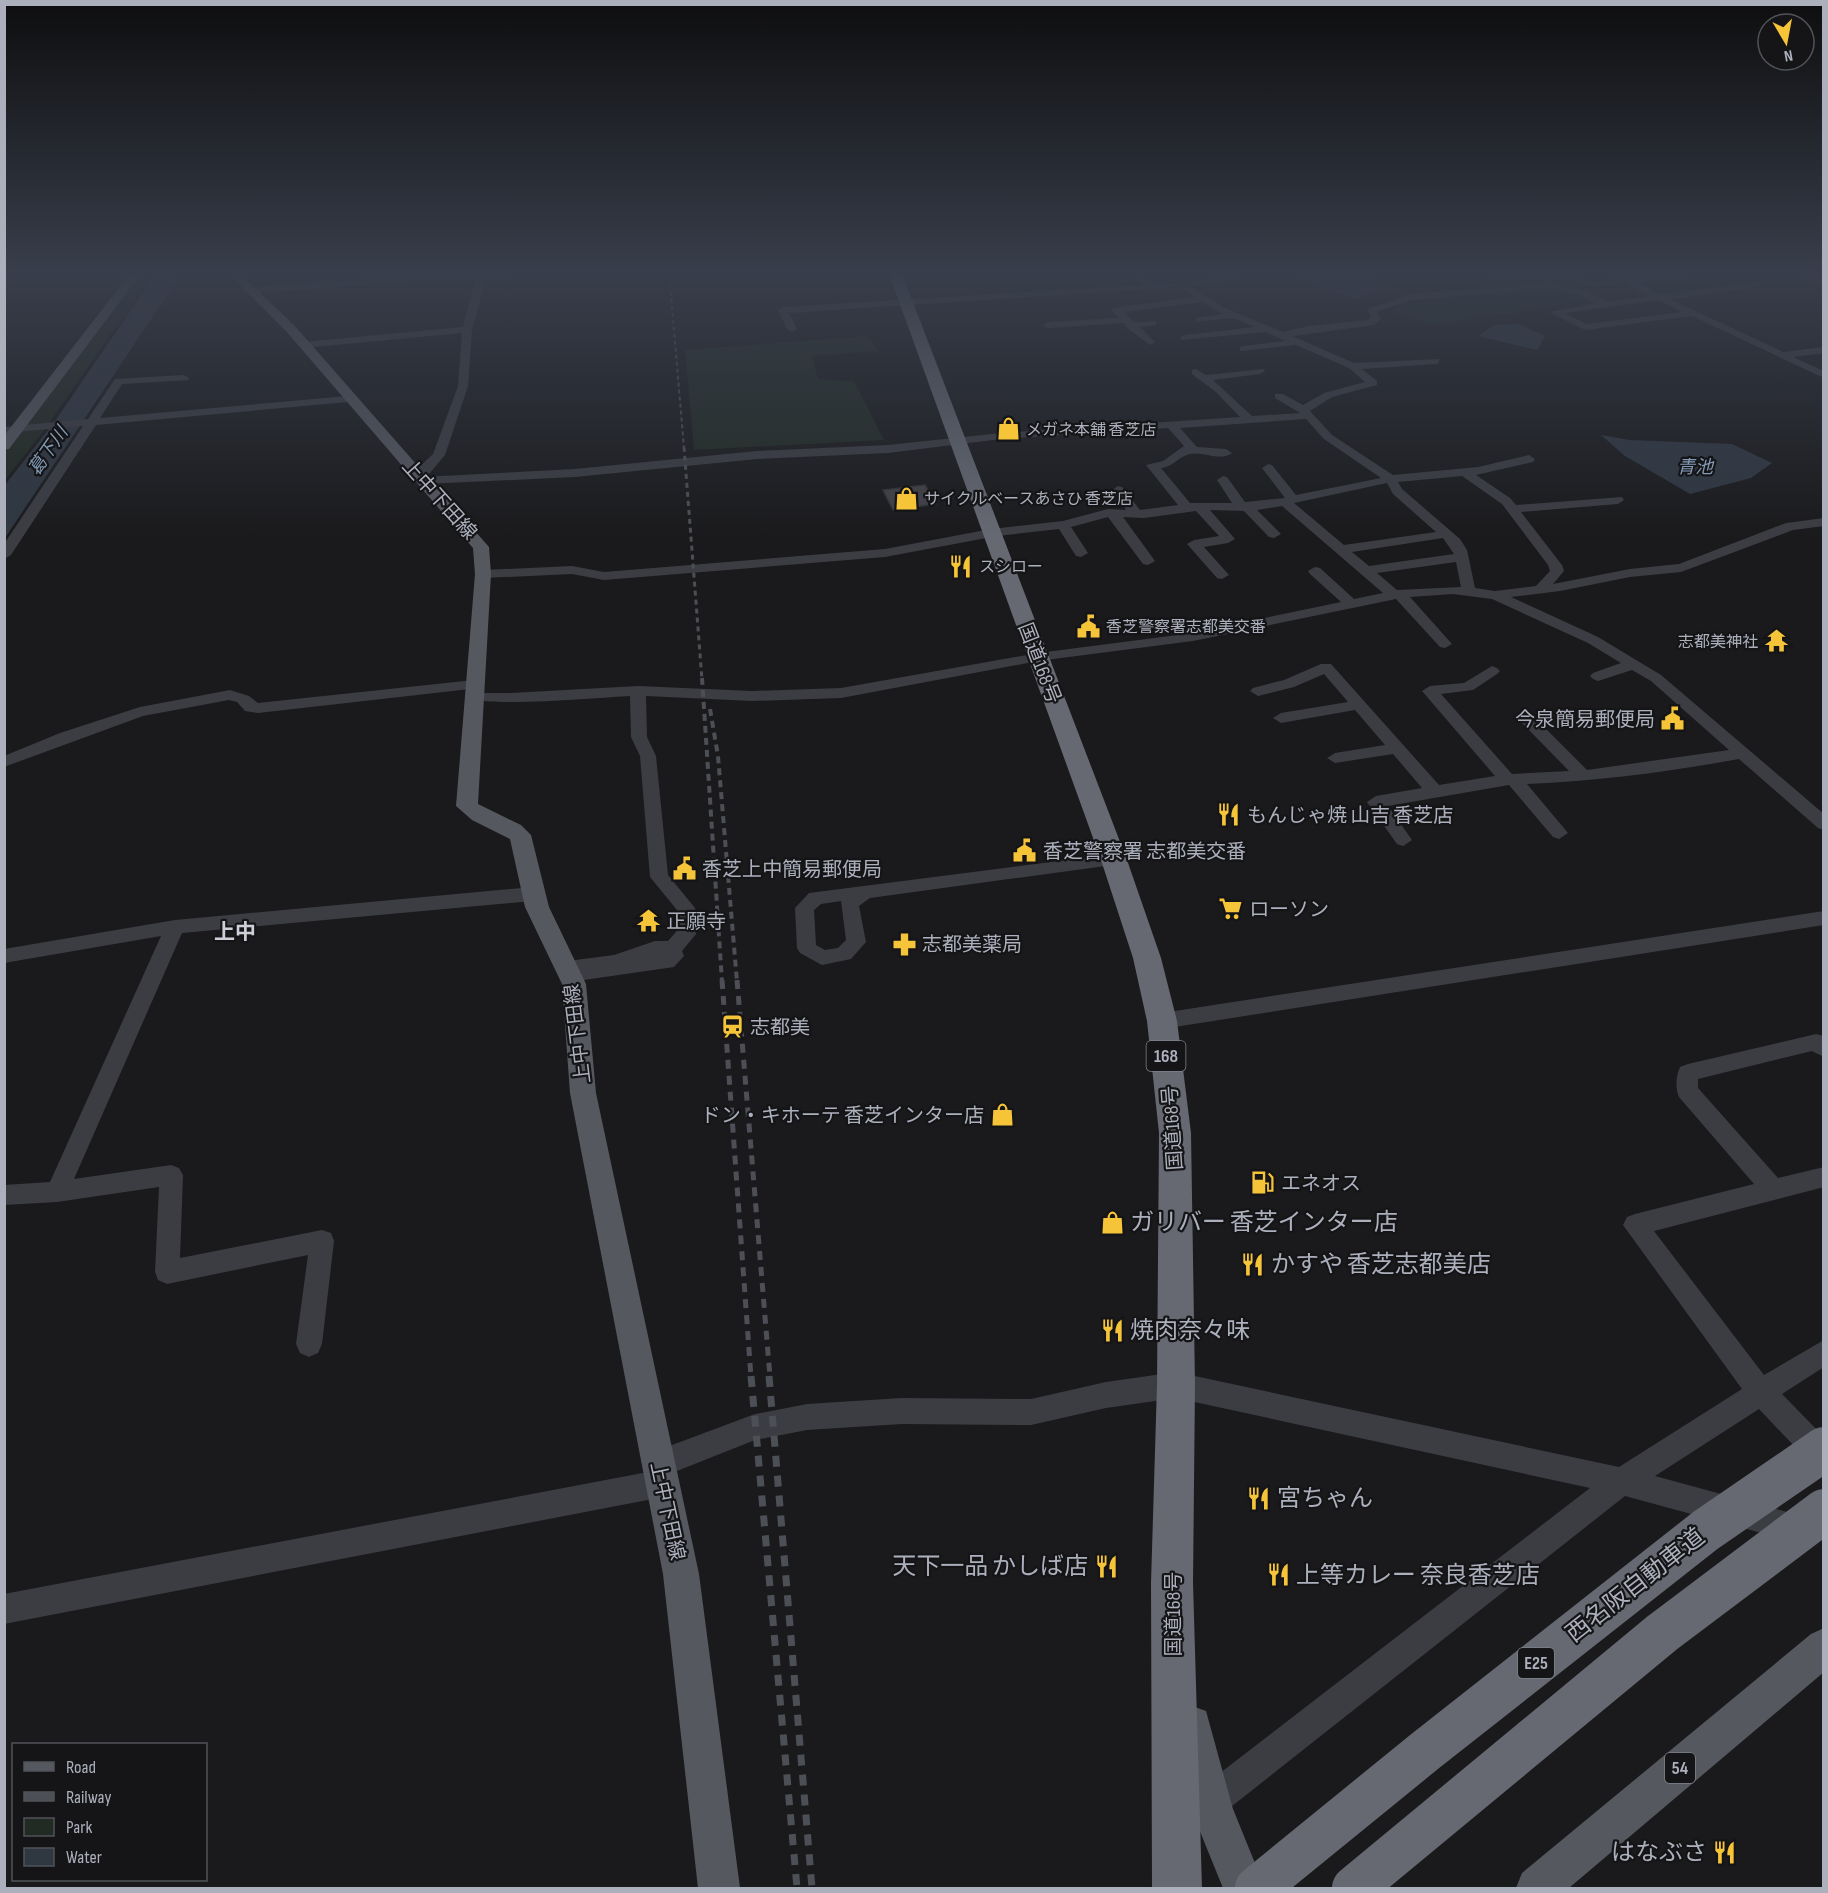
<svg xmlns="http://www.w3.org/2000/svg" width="1828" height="1893" font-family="'Sofia Sans Condensed','Noto Sans JP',sans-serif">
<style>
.green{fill:#212a23}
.water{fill:#2f3741}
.building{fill:#414246;stroke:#343438;stroke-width:1.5}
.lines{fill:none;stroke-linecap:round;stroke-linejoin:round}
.minor{fill:#3c3d43;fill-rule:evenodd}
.major{fill:#565860;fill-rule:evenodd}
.highway{fill:#666972;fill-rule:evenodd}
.rail-far4{stroke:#4d4f56;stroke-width:2;stroke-dasharray:4 3;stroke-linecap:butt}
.rail-far3{stroke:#4d4f56;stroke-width:3;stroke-dasharray:5 4;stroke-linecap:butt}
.rail-far2{stroke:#4d4f56;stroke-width:4;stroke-dasharray:7 5;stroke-linecap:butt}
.rail-far1{stroke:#4d4f56;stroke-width:5;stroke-dasharray:9 7;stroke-linecap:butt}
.rail{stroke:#4d4f56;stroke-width:7;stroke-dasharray:11 9;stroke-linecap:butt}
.highway-bridge{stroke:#666972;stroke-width:44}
.labels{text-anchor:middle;stroke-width:4.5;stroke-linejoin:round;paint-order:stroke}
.far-poi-label{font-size:16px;fill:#acb0bc;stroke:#151517;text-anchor:start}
.far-water-label{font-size:18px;font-style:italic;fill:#839bb7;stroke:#151517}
.shield{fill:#151517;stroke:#7f828a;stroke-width:1.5}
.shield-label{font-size:18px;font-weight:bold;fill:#acb0bc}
.street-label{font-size:20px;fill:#acb0bc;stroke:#151517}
.poi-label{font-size:20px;fill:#acb0bc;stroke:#151517;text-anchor:start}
.neighbourhood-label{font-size:21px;font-weight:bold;fill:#cdcfd8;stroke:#151517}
.near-poi-label{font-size:24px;fill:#acb0bc;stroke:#151517;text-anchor:start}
.near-street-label{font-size:24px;fill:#acb0bc;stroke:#151517}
</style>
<rect width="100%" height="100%" fill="#1a1a1c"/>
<g class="green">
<polygon points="139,271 154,271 46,428 5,480 4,453"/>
<polygon points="1499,271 1557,275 1611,301 1584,306 1576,302 1510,314 1482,315 1443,325 1424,323 1397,313 1395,308 1429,301 1420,295 1497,286 1476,272"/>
<polygon points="867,336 879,351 812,356 818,379 854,381 884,440 694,450 685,350"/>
</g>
<g class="water">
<polygon points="158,271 183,271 5,538 5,485 55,421"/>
<polygon points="1291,271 1363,271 1386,288 1354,299 1296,277"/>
<polygon points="1519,324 1545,336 1537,350 1478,336 1495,325"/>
<polygon points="1601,435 1630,440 1732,444 1772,463 1751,478 1690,494 1625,456"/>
</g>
<polygon class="building" points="925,485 936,504 893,510 883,490"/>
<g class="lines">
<g class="minor">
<polygon points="479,271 552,271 548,274 486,278 472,330 468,386 445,455 429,474 419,477 413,473 433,454 458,386 462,333 303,348 298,345 303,342 463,327 476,278 249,293 244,290 249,287"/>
<path d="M1126 271C1142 271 1143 281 1155 284 1167 286 1218 278 1231 274L1228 271H1238L1243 275 1241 277 1220 283 1190 286 1223 307 1283 332 1309 326 1368 320 1371 318 1367 309 1411 294 1549 283 1584 290 1607 302 1649 296 1625 284 1588 287 1548 271H1560L1592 282 1615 280 1600 271C1611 271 1620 279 1631 278 1663 277 1696 269 1728 271L1637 283 1661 294 1760 282V286L1757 287 1670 299 1783 352 1824 347V353L1793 357 1824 371V378L1692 316 1585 330 1549 312 1596 303 1578 294 1549 289 1412 300 1376 312 1381 319 1374 325 1292 336 1354 363 1439 359V363L1435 364 1362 369 1377 381V385L1332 397 1310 411 1332 435 1393 475 1478 467 1529 455 1535 459 1533 462 1476 475 1510 498 1516 505 1622 497 1624 500 1618 504 1521 512 1562 565 1564 571 1553 584 1630 569 1679 564 1786 523 1824 518V526L1793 530 1681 572 1630 577 1560 591 1511 597 1598 637 1661 675 1824 814V830L1818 828 1739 759C1669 772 1598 781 1527 784L1568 833 1559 839 1553 837 1509 785 1388 806 1412 840 1403 846 1397 844 1367 802 1376 796 1422 788 1393 754 1335 763 1327 758 1335 753 1385 745 1355 710 1281 723 1273 718 1281 713 1348 702 1324 674 1294 687 1258 696 1250 691 1253 688 1284 680 1321 664H1331L1439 785 1495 776 1422 691 1430 686 1464 683 1492 666 1497 668 1500 671 1497 674 1473 690 1441 694 1512 774 1569 771 1521 722 1519 719 1521 716H1533L1587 770 1729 750 1651 681 1632 670 1598 681 1593 679 1590 676 1593 673 1621 663 1588 643 1492 599 1453 594 1410 597 1452 644 1445 648 1440 647 1396 599 1193 641 1038 661 841 698 752 701 646 696 647 737 656 756 668 875 695 908 696 934 682 951 684 956 674 967 570 982 563 979 557 967 560 962 614 955 655 941H668L676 932 677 910 650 877 640 756 631 737 630 696C606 697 476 709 465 696L467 693H511L638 686 752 691 841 688 1038 653 1193 633 1341 602 1310 574 1308 571 1315 567 1320 568 1354 599 1383 593 1282 506 1257 510 1281 534 1274 538 1269 537 1244 511 1210 510 1235 539 1228 543 1204 547 1229 575 1222 579 1217 578 1187 544 1194 540 1219 536 1196 511 1144 518 1123 517 1155 561 1148 565 1143 564 1108 517 1071 527 1088 553 1081 557 1076 556 1059 529 997 536 885 557 604 580 572 574 483 578 476 574 483 570 572 566 604 572 885 549 991 529 1063 521 1108 509 1126 510 1112 490 1118 486 1122 487 1140 510 1178 505 1146 465 1163 461 1184 446 1168 428 1001 439 888 453 757 459 575 477 425 484 421 483V477L575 469 757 451 888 445 1001 433 1240 417 1216 392 1192 374V370L1196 369 1206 375 1264 369 1265 371 1260 374 1213 380 1252 416 1300 413 1275 398V394H1283L1303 405 1324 393 1365 382 1349 368 1296 345 1240 351V347L1244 346 1285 341 1266 332 1181 340V336L1185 335 1255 327 1233 318 1196 322V318L1223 314 1202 302 1124 312 1134 322 1156 321V325L1140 327 1155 342 1150 345 1126 327 1124 323 1048 328 1043 325 1048 322 1118 318 1111 310 1113 308 1195 297 1179 287 789 313 797 329 792 332 787 329 778 310 783 307 1144 285ZM1659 300 1682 312 1586 324 1565 313ZM1306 419 1324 439 1381 478 1296 495 1272 465 1268 464 1262 468 1285 498 1245 502 1227 477 1223 476 1217 480 1232 503H1190L1161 468C1173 467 1179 456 1190 454 1203 451 1221 462 1232 453L1226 449 1197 447 1180 428ZM1462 476 1502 504 1548 565 1550 571 1536 586 1495 591 1475 588 1467 550 1460 539 1402 489 1398 482ZM1387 483 1393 494 1436 532 1344 545 1294 503ZM1443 538 1454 554 1369 566 1352 552ZM1456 562 1461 587 1397 590 1377 573Z"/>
<polygon points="1789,271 1800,271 1824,280 1824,287"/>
<polygon points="184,375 189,378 188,380 122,384 100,418 348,396 353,399 348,402 96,425 11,555 4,559 4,544 83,426 4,433 4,427 88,419 115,379"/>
<polygon points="474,680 482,685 479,688 258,713 245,711 237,702 229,700 143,716 4,767 4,756 60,733 140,707 230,690 249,696 258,703"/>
<path d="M1114 854 1120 856 1123 860 1120 864 870 898 859 906 866 942 851 959 822 965 800 953 797 948 795 908 809 893ZM841 901 846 940 838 948 825 950 816 945 814 910 821 904Z"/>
<polygon points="533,887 540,889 542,894 540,899 533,901 182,933 74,1179 171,1165 179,1168 183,1175 180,1258 322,1230 331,1233 334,1241 322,1344 318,1353 309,1357 300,1353 296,1344 308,1255 167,1284 158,1280 155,1272 159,1187 57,1202 4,1205 4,1185 50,1182 161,936 4,963 4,949 175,920"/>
<polygon points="1824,911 1824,925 1162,1029 1155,1027 1152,1021 1155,1015 1162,1013"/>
<path d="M1816 1034 1824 1036V1057L1812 1051 1698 1079V1088L1778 1178 1824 1167V1187L1654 1231 1764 1375 1824 1340V1367L1782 1394 1824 1437V1468L1812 1465 1759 1409 1655 1476 1798 1515 1808 1519 1812 1529 1808 1539 1798 1543 1625 1496 1222 1814 1210 1818 1198 1814 1194 1802 1198 1790 1590 1488 1176 1398 1106 1408 1031 1425 902 1424 807 1430 755 1440 672 1473 677 1483 673 1493 663 1497 4 1624V1594L648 1472 644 1464 648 1454 755 1414 807 1404 902 1398 1031 1399 1106 1382 1176 1372 1619 1467 1742 1389 1623 1225 1627 1217 1635 1214 1754 1184 1679 1097C1675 1088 1676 1076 1680 1067L1688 1064Z"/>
</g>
<g class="major">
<polygon points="132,271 143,271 9,449 4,450 4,436"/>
<polygon points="226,271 237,271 294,325 489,547 491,574 478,804 521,825 531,835 549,907 586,984 596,1093 699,1574 740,1888 698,1888 663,1574 570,1093 562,984 525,907 510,839 472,820 456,806 475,574 473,548 286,331"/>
<polygon points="1824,1628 1824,1672 1569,1888 1516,1888 1522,1873 1811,1634"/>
<polygon points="1192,1706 1206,1711 1233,1809 1265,1888 1223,1888 1199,1829 1181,1767 1173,1725 1178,1711"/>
</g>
<polygon class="highway" points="888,271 901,271 1127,860 1161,958 1177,1021 1191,1133 1195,1385 1193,1583 1202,1888 1152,1888 1151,1583 1157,1385 1159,1133 1147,1021 1133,958 1101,860"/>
<polyline class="rail-far4" points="669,271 684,448"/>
<polyline class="rail-far3" points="684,447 702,680"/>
<g class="rail-far2">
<polyline points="702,678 722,982"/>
<polyline points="710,709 718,756 737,982"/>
</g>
<g class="rail-far1">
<polyline points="722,980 751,1377"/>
<polyline points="737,980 770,1377"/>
</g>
<g class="rail">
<polyline points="751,1376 797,1888"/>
<polyline points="769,1376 812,1888"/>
</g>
<g class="highway-bridge">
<polyline points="1257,1888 1424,1752 1706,1530 1824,1449"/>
<polyline points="1354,1888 1662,1633 1824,1511"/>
</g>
</g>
<linearGradient id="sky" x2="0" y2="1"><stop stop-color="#0e0e0f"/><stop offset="0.51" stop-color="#383e4b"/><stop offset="1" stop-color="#383e4b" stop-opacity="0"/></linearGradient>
<rect width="1828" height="536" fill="url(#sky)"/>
<defs>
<symbol id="shop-bare" viewBox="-9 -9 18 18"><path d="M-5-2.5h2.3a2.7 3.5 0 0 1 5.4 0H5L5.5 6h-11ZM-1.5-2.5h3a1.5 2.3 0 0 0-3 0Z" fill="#f6c438" stroke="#151517" stroke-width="2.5" paint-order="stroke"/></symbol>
<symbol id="restaurant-bare" viewBox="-9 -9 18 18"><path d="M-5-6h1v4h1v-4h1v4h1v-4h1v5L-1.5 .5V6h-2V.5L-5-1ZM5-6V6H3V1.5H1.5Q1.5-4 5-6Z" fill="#f6c438" stroke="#151517" stroke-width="2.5" paint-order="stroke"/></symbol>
<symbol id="civic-bare" viewBox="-9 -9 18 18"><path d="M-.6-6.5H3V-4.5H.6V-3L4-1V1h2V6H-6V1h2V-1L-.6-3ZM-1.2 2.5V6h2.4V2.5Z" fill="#f6c438" stroke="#151517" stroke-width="2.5" paint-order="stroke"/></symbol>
<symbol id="temple-bare" viewBox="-9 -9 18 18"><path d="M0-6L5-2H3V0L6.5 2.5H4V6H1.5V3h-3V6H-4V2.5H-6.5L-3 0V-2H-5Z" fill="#f6c438" stroke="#151517" stroke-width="2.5" paint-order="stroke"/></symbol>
<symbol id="supermarket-bare" viewBox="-9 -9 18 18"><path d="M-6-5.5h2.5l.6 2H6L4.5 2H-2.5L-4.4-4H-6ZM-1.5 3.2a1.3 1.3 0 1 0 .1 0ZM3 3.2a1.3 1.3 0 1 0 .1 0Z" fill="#f6c438" stroke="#151517" stroke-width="2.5" paint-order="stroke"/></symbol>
<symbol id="pharmacy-bare" viewBox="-9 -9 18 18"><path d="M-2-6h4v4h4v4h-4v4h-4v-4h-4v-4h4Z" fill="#f6c438" stroke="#151517" stroke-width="2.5" paint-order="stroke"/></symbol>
<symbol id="station-bare" viewBox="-9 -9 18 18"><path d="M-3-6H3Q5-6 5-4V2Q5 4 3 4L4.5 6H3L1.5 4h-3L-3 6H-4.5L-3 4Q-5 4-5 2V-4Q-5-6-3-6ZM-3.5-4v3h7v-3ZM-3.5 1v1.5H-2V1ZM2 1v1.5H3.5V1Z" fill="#f6c438" stroke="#151517" stroke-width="2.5" paint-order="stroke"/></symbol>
<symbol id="fuel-bare" viewBox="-9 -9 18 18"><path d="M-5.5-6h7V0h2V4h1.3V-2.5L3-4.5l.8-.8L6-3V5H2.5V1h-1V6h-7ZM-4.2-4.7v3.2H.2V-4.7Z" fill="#f6c438" stroke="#151517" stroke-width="2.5" paint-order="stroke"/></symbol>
</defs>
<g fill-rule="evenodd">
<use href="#shop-bare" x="992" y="412" width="33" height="33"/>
<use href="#shop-bare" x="890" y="482" width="33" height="33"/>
<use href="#restaurant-bare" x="944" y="550" width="33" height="33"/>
<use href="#civic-bare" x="1072" y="610" width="33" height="33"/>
<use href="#temple-bare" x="1760" y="624" width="33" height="33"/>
<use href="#civic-bare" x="1656" y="702" width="33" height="33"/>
<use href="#restaurant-bare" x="1212" y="798" width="33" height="33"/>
<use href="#civic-bare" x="1008" y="834" width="33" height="33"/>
<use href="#civic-bare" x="668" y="852" width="33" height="33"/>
<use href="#supermarket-bare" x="1214" y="892" width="33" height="33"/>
<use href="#temple-bare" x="632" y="904" width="33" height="33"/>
<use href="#pharmacy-bare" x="888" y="928" width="33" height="33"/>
<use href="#station-bare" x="716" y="1010" width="33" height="33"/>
<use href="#shop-bare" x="986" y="1098" width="33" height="33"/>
<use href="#fuel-bare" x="1246" y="1166" width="33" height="33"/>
<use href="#shop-bare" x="1096" y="1206" width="33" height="33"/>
<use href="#restaurant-bare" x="1236" y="1248" width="33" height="33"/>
<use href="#restaurant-bare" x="1096" y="1314" width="33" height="33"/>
<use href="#restaurant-bare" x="1242" y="1482" width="33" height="33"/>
<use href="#restaurant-bare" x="1090" y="1550" width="33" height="33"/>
<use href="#restaurant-bare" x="1262" y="1558" width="33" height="33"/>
<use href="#restaurant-bare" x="1708" y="1836" width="33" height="33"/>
</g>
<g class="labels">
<g class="far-poi-label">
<text x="1026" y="435">メガネ本舗 香芝店</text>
<text x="924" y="504">サイクルベースあさひ 香芝店</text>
<text x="979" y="572">スシロー</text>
<text x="1106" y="632">香芝警察署志都美交番</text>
<text x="1758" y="647" text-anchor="end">志都美神社</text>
</g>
<g class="far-water-label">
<text transform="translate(48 451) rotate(-55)" y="6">葛下川</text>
<text x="1695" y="473">青池</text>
</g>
<g class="shield">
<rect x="1146.5" y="1041" width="39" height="30" rx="4.5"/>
<rect x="1518" y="1648" width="36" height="30" rx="4.5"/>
<rect x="1665" y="1753" width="30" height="30" rx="4.5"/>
</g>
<g class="shield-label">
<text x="1166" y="1062">168</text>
<text x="1536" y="1669">E25</text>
<text x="1680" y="1774">54</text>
</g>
<g class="street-label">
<text transform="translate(440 499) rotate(48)" y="7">上中下田線</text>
<text transform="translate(1040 663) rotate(69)" y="7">国道168号</text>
<text transform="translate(577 1034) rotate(-97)" y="7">上中下田線</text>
<text transform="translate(1172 1128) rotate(-94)" y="7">国道168号</text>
<text transform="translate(668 1511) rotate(78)" y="7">上中下田線</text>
<text transform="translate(1173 1614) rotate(-90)" y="7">国道168号</text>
</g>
<g class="poi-label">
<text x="1655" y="726" text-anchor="end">今泉簡易郵便局</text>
<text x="1247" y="822">もんじゃ焼 山吉 香芝店</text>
<text x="1043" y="858">香芝警察署 志都美交番</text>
<text x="702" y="876">香芝上中簡易郵便局</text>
<text x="1249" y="916">ローソン</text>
<text x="666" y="928">正願寺</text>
<text x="922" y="951">志都美薬局</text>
<text x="750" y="1034">志都美</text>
<text x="984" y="1122" text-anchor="end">ドン・キホーテ 香芝インター店</text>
<text x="1281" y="1190">エネオス</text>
</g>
<g class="neighbourhood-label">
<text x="235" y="939">上中</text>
</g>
<g class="near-poi-label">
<text x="1130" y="1230">ガリバー 香芝インター店</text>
<text x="1271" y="1272">かすや 香芝志都美店</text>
<text x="1130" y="1338">焼肉奈々味</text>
<text x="1277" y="1506">宮ちゃん</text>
<text x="1088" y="1574" text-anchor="end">天下一品 かしば店</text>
<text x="1296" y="1583">上等カレー 奈良香芝店</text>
<text x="1707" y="1860" text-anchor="end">はなぶさ</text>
</g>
<g class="near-street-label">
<text transform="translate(1635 1585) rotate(-38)" y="8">西名阪自動車道</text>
</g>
</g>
<rect width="1828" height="1893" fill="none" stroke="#acb0bc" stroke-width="12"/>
<rect x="12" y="1743" width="195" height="138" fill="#151517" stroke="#515359" stroke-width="1.5"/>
<rect x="24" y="1762" width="30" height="9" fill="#565860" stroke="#515359" stroke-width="1.5"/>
<text x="66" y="1773" font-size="18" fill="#acb0bc">Road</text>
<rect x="24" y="1792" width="30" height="9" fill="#4d4f56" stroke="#515359" stroke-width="1.5"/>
<text x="66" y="1803" font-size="18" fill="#acb0bc">Railway</text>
<rect x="24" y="1818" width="30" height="18" fill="#212a23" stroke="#515359" stroke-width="1.5"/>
<text x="66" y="1833" font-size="18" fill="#acb0bc">Park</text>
<rect x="24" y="1848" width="30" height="18" fill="#2f3741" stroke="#515359" stroke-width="1.5"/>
<text x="66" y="1863" font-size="18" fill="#acb0bc">Water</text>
<g transform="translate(1786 42) rotate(170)"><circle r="28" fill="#151517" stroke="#515359" stroke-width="1.5"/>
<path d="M0-4.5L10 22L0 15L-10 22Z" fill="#f6c438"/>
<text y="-9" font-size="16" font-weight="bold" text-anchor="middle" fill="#acb0bc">N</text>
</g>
</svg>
